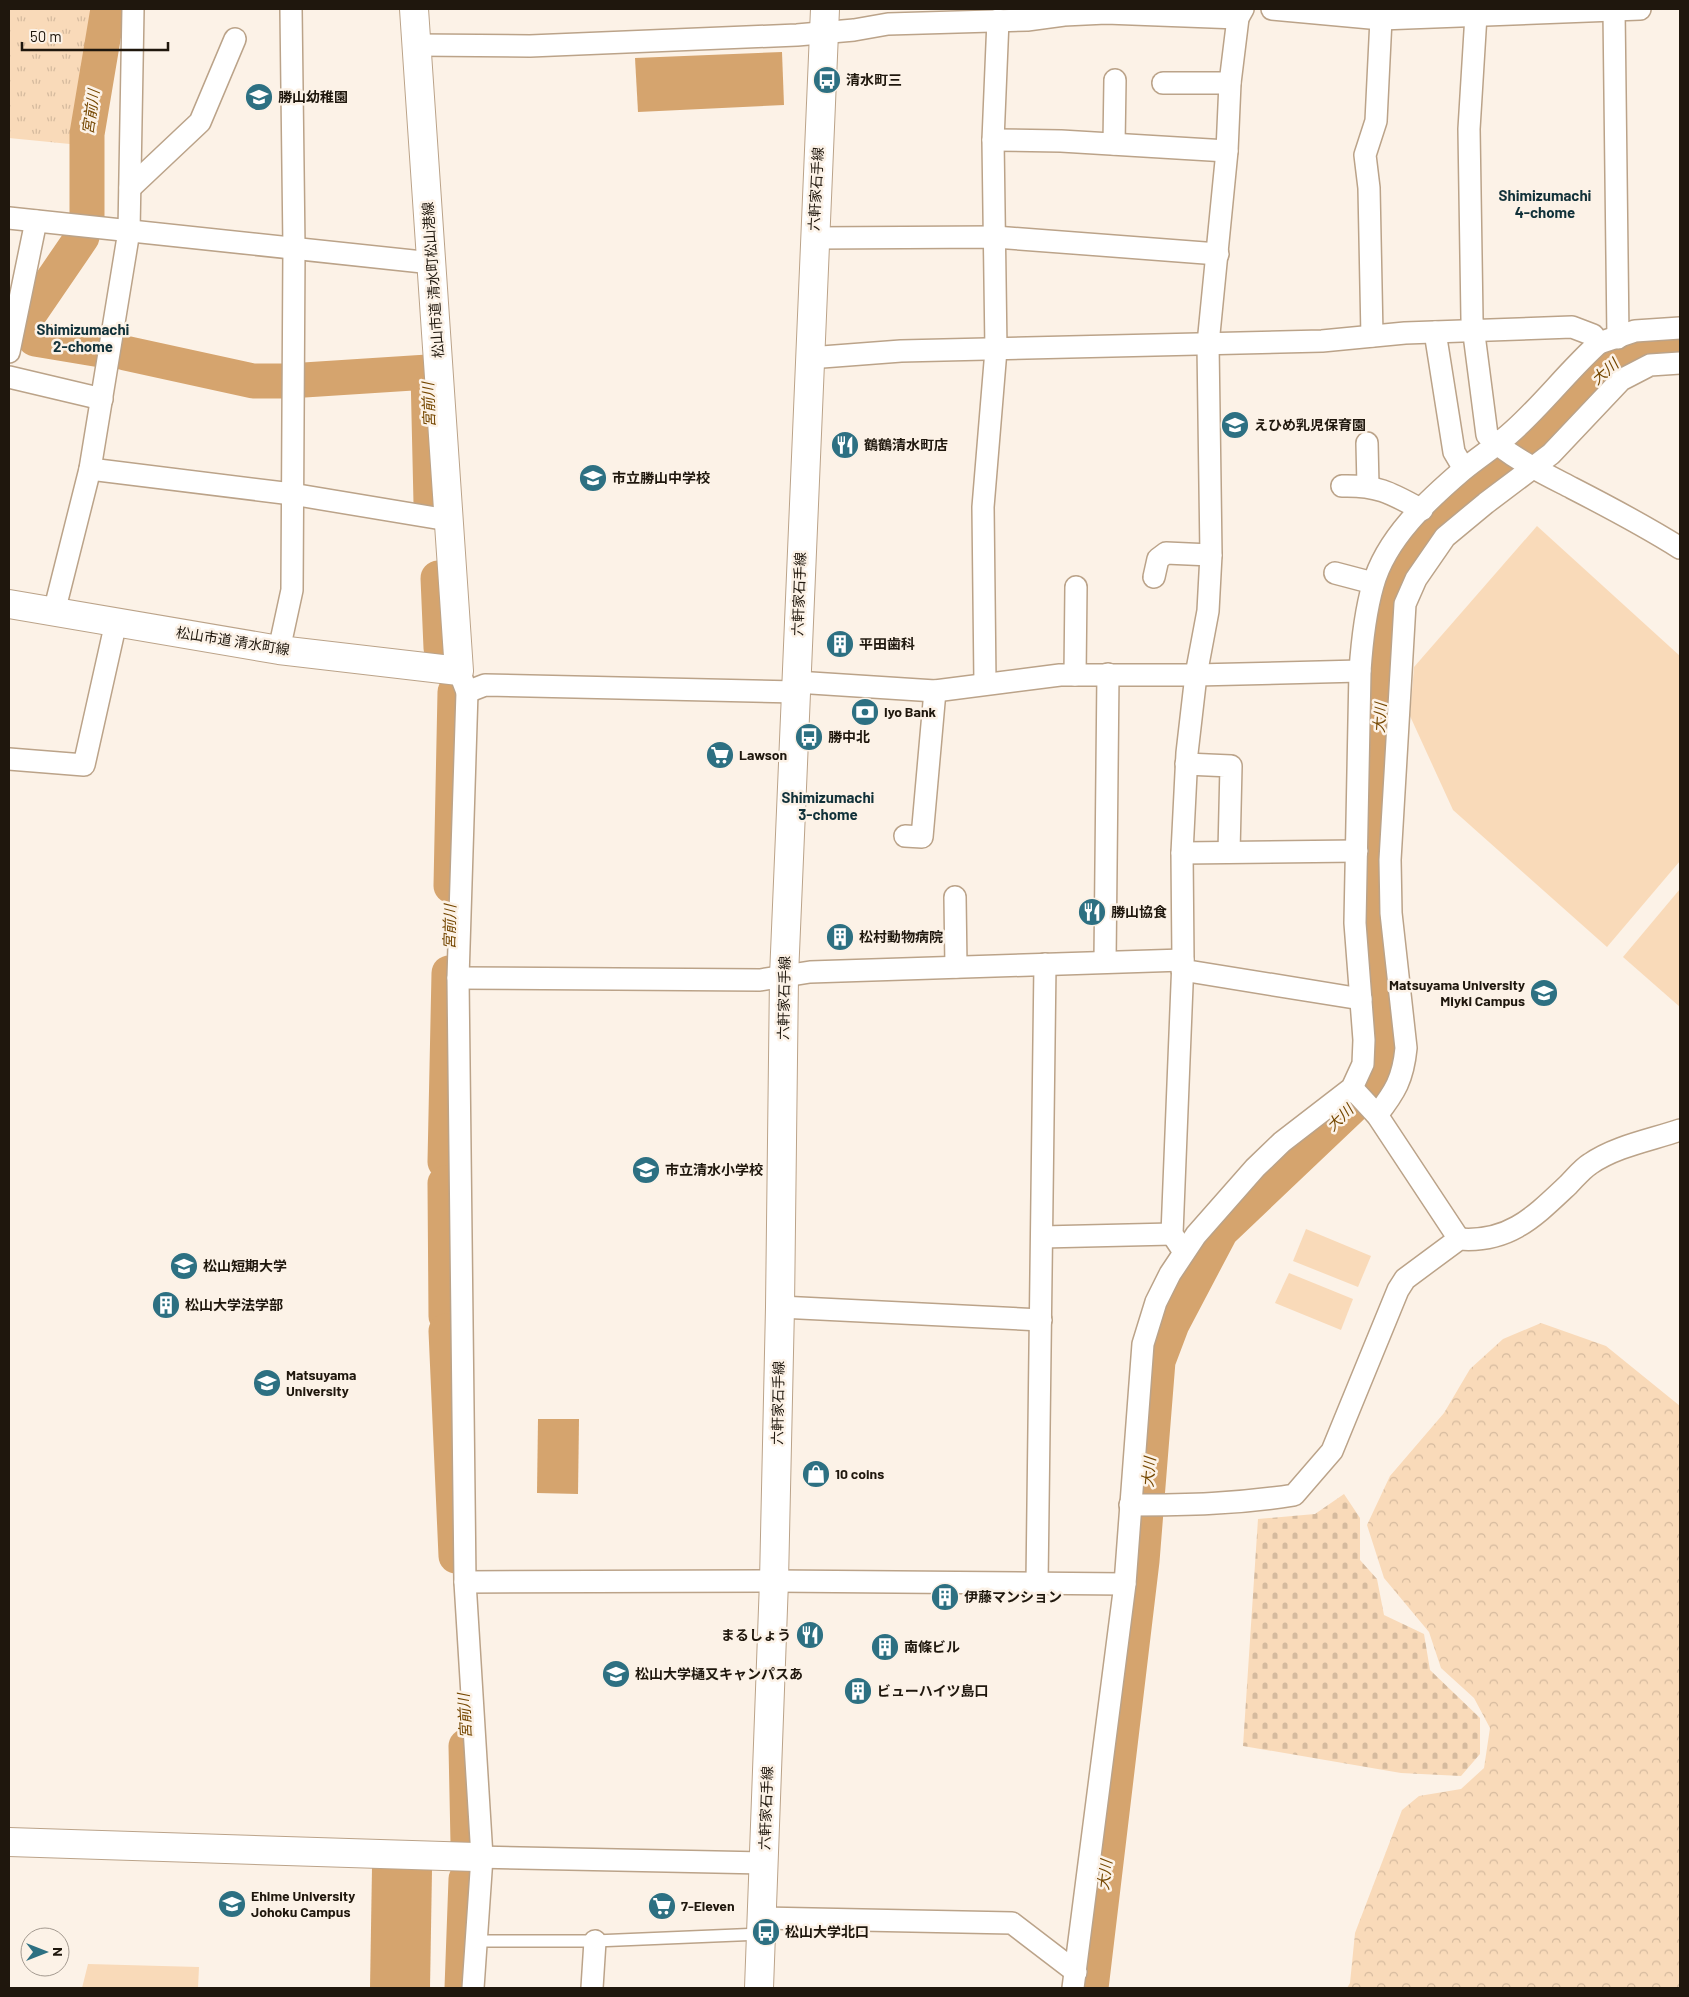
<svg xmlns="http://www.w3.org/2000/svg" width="1689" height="1997" font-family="Barlow,'Noto Sans JP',sans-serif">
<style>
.grass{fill:url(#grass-tufts)}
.forest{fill:url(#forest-crowns)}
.cemetery{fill:url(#cemetery-stones)}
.pitch{fill:#f9dab9}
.water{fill:#d5a46e}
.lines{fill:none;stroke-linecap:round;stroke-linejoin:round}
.river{stroke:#d5a46e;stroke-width:35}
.service-casing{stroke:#bba389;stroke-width:14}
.minor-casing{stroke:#bba389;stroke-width:24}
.tertiary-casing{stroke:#bba389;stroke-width:30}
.secondary-casing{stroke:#bba389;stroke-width:30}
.service{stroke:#fff;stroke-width:11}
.minor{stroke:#fff;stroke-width:21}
.tertiary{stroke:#fff;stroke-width:28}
.secondary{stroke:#fff;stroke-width:28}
.labels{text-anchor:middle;stroke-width:5;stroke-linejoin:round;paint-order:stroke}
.poi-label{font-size:14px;font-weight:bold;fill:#1f170d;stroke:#fcf2e7;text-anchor:start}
.street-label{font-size:14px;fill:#1f170d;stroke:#fcf2e7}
.water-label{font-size:15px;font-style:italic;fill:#754700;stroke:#fcf2e7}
.neighbourhood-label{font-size:15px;font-weight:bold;fill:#113139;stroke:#fcf2e7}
</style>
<defs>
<pattern id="grass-tufts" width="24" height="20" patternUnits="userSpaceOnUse" patternTransform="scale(1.25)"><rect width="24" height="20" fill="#f9dab9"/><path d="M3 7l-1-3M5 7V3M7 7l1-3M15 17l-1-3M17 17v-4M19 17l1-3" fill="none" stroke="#d5ba9e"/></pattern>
<pattern id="forest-crowns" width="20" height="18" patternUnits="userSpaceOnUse" patternTransform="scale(1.25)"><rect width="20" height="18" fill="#f9dab9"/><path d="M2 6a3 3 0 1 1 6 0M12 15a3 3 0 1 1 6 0" fill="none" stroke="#d5ba9e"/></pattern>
<pattern id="cemetery-stones" width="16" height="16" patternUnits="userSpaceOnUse" patternTransform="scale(1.25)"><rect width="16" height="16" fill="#f9dab9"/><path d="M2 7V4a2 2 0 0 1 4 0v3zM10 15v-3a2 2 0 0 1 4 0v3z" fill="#d5ba9e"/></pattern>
</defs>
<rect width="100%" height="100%" fill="#fcf2e7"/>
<polygon class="grass" points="9,9 100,9 80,145 9,138"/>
<polygon class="forest" points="1541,1323 1606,1346 1680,1406 1680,1988 1347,1988 1350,1983 1355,1933 1402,1810 1419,1796 1461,1789 1484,1768 1490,1728 1474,1698 1441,1668 1429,1632 1384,1578 1367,1525 1390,1476 1444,1413 1470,1369 1503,1339"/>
<polygon class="cemetery" points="1344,1494 1360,1518 1360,1560 1377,1579 1384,1615 1424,1634 1430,1670 1480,1718 1480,1754 1461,1776 1401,1773 1243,1746 1258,1519 1315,1514"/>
<g class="pitch">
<polygon points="1537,526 1680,656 1680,861 1607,947 1453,810 1410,716 1414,667"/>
<polygon points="1680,889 1680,1007 1623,957"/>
<polygon points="1306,1229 1371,1256 1358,1287 1293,1261"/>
<polygon points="1289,1273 1353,1299 1341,1330 1275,1303"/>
<polygon points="88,1964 199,1967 198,1988 82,1988"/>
</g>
<g class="water">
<polygon points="782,52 784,105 638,112 635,58"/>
<polygon points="538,1419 579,1419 578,1494 537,1493"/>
<polygon points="372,1868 432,1870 430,1988 370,1988"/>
</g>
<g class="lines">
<g class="river">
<polyline points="87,217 87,134 108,9"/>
<polyline points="26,333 26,319 82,237"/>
<polyline points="35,339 101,350"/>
<polyline points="125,353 253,381 286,381"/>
<polyline points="304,380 428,372 431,503"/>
<polyline points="438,578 441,648"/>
<polyline points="451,886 455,692"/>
<polyline points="445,1162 449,973"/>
<polyline points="445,1183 446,1316"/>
<polyline points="446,1331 456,1556"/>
<polyline points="466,1746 468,1843"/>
<polyline points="462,1988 466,1879"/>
<polyline points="1091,1988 1142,1561 1158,1361 1172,1324 1221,1231 1382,1078 1387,1052 1375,936 1378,765 1387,607 1419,545 1483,480 1567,410 1607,367 1640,346 1680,344"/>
</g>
<defs>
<polyline id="service" points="476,1941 595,1941 761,1934"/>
<g id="minor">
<polyline points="1272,9 1381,19 1640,9"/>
<polyline points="1614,10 1618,338"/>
<path d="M1476 15 1469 129 1472 319 1487 435C1511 458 1543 473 1572 488 1609 507 1645 526 1680 548"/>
<polyline points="415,45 530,46 797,35 854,30 888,24 1027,20 1064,15 1106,13 1238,18"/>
<polyline points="1163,83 1230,83"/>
<polyline points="993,140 1061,141 1227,151"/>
<polyline points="1114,144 1115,80"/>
<polyline points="130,188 200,122 235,39"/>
<polyline points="9,218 432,263"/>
<polyline points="814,238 995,237 1218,254"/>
<polyline points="1435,332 1454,452 1464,469"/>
<polyline points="1372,336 1369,188 1365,155 1376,121 1381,19"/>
<polyline points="9,352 36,221"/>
<polyline points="809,358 901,351 1322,341 1405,333 1572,327 1593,335 1599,343 1635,331 1680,328"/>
<polyline points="9,377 102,399"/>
<polyline points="1367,443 1368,486"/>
<polyline points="90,469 292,494 448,520"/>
<path d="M1342 486C1378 485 1391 493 1422 510"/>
<polyline points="1335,573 1373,583"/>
<polyline points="1154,577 1158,559 1166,553 1211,555"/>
<polyline points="54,612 90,469 129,231 133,9"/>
<polyline points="279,650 292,590 294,248 291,9"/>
<polyline points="459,671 467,692 458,978 465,1582 482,1857 473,1988"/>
<polyline points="1075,675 1076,587"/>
<polyline points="796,682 935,691 1060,675 1196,675 1360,671"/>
<polyline points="985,683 983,507 996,350 993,140 998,20"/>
<polyline points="467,692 485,685 796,692"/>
<polyline points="9,759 84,765 116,622"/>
<polyline points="1186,764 1231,766 1229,852"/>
<polyline points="905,836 922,837 935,691"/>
<polyline points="1182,853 1357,851"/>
<polyline points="955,897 956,967"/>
<polyline points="1105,962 1108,674"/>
<polyline points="1182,970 1361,999"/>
<polyline points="458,978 760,980 810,972 1183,960"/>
<polyline points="1352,1088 1377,1115 1459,1239"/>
<path d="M1377 1115C1395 1092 1403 1079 1406 1048L1391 913 1390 860 1405 604 1416 579 1445 537 1486 503 1551 454 1621 380 1650 365 1680 363"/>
<polyline points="1042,1237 1172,1234"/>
<polyline points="1184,1252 1172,1234 1183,960 1182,853 1187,753 1196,675 1208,611 1211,555 1208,344 1227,151 1230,83 1238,18 1243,9"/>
<polyline points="780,1307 1041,1320"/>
<path d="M1130 1505C1187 1505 1238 1504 1294 1495L1332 1451 1398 1290 1405 1279 1459 1239C1509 1243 1534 1217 1568 1185 1575 1178 1582 1169 1590 1164 1616 1146 1651 1140 1680 1130"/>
<polyline points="465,1582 774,1581 1125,1584"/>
<polyline points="1037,1583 1045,964"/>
<polyline points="475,1857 764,1863"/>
<polyline points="762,1918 1012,1923 1076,1972"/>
<polyline points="592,1988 595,1941"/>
<path d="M1073 1988 1125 1584 1143 1344 1156 1302 1170 1274 1196 1235 1255 1168 1282 1142 1352 1088 1363 1064 1364 1040 1355 923 1360 671C1362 642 1365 613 1373 585 1386 538 1428 500 1463 470 1480 456 1498 445 1514 430 1544 403 1569 370 1599 343"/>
</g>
<g id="tertiary">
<polyline points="9,604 279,650 459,671 414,9"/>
<polyline points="9,1842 475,1857"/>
</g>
<polyline id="secondary" points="759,1988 774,1581 780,1307 784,976 825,9"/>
</defs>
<use href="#service" class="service-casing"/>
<use href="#minor" class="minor-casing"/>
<use href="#tertiary" class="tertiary-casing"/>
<use href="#secondary" class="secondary-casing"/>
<use href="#service" class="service"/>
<use href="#minor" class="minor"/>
<use href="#tertiary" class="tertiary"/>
<use href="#secondary" class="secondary"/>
</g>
<defs>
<symbol id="bus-disc" viewBox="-11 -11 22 22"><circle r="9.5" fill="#2d7082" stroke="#fcf2e7"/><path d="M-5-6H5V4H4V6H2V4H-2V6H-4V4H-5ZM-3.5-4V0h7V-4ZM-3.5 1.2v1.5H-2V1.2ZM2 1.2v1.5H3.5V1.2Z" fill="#fff"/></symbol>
<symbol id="school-disc" viewBox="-11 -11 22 22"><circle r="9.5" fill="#2d7082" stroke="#fcf2e7"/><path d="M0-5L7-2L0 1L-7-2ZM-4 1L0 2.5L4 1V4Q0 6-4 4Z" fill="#fff"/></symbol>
<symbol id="restaurant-disc" viewBox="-11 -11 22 22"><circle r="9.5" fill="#2d7082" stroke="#fcf2e7"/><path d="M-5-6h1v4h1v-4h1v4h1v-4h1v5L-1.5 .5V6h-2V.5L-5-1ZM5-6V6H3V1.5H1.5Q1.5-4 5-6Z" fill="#fff"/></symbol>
<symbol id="building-disc" viewBox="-11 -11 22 22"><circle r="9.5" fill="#2d7082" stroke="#fcf2e7"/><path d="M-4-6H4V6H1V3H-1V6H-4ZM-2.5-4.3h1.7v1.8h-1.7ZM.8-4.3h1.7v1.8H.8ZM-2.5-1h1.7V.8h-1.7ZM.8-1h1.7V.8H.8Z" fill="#fff"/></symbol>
<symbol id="bank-disc" viewBox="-11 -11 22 22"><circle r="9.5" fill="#2d7082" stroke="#fcf2e7"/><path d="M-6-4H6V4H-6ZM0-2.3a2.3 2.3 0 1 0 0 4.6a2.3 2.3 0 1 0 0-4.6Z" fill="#fff"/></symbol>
<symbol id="supermarket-disc" viewBox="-11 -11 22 22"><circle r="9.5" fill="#2d7082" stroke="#fcf2e7"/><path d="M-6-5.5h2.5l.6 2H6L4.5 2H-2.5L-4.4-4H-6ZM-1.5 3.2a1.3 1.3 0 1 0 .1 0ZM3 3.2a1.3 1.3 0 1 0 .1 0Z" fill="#fff"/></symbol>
<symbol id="university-disc" viewBox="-11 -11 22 22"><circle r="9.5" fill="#2d7082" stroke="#fcf2e7"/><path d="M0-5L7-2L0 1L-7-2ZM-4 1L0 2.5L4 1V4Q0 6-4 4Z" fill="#fff"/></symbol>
<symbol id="shop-disc" viewBox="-11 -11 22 22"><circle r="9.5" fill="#2d7082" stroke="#fcf2e7"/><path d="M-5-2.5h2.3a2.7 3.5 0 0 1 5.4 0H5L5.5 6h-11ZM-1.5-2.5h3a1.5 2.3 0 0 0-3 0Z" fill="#fff"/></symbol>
</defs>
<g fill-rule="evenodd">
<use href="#bus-disc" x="811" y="64" width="32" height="32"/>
<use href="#school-disc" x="243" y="81" width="32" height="32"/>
<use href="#school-disc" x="1219" y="409" width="32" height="32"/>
<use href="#restaurant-disc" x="829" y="429" width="32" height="32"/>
<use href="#school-disc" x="577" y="462" width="32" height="32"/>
<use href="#building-disc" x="824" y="628" width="32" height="32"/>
<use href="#bank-disc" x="849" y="696" width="32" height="32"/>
<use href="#bus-disc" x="793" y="721" width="32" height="32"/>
<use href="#supermarket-disc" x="704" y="739" width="32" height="32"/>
<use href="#restaurant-disc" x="1076" y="896" width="32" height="32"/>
<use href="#building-disc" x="824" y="921" width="32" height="32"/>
<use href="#university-disc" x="1528" y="977" width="32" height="32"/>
<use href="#school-disc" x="630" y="1154" width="32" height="32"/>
<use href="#university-disc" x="168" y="1250" width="32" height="32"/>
<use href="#building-disc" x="150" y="1289" width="32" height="32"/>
<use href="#university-disc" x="251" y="1367" width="32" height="32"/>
<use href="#shop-disc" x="800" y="1458" width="32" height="32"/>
<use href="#building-disc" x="929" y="1581" width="32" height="32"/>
<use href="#restaurant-disc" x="794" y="1619" width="32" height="32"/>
<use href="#building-disc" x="869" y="1631" width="32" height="32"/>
<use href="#university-disc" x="600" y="1658" width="32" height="32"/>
<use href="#building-disc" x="842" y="1675" width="32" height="32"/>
<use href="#university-disc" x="216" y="1888" width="32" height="32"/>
<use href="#supermarket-disc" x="646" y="1890" width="32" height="32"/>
<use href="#bus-disc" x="750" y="1916" width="32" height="32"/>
</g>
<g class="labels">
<g class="poi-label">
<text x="846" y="85">清水町三</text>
<text x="278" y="102">勝山幼稚園</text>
<text x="1254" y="430">えひめ乳児保育園</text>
<text x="864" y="450">鶴鶴清水町店</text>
<text x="612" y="483">市立勝山中学校</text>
<text x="859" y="649">平田歯科</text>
<text x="884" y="717">Iyo Bank</text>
<text x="828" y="742">勝中北</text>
<text x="739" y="760">Lawson</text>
<text x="1111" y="917">勝山協食</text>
<text x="859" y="942">松村動物病院</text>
<text x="1525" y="990" text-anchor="end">Matsuyama University<tspan x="1525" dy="16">Miyki Campus</tspan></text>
<text x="665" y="1175">市立清水小学校</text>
<text x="203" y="1271">松山短期大学</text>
<text x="185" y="1310">松山大学法学部</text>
<text x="286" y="1380">Matsuyama<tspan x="286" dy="16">University</tspan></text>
<text x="835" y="1479">10 coins</text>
<text x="964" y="1602">伊藤マンション</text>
<text x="791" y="1640" text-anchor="end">まるしょう</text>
<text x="904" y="1652">南條ビル</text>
<text x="635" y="1679">松山大学樋又キャンパスあ</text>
<text x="877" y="1696">ビューハイツ島口</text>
<text x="251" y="1901">Ehime University<tspan x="251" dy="16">Johoku Campus</tspan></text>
<text x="681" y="1911">7-Eleven</text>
<text x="785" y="1937">松山大学北口</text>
</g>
<g class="street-label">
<text transform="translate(816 189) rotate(-87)" y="5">六軒家石手線</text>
<text transform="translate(433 280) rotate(-94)" y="5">松山市道 清水町松山港線</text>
<text transform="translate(799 594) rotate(-88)" y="5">六軒家石手線</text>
<text transform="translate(233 641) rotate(9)" y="5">松山市道 清水町線</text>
<text transform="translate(784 998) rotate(-89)" y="5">六軒家石手線</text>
<text transform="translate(778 1403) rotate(-89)" y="5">六軒家石手線</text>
<text transform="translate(766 1808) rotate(-88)" y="5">六軒家石手線</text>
</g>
<g class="water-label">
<text transform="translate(91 112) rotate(-82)" y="5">宮前川</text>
<text transform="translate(1605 372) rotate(-41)" y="5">大川</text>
<text transform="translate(429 405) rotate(-92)" y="5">宮前川</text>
<text transform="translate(1380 718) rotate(-86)" y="5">大川</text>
<text transform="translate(450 927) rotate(-89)" y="5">宮前川</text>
<text transform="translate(1340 1118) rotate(-44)" y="5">大川</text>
<text transform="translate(1149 1472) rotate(-85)" y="5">大川</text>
<text transform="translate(465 1716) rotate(-93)" y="5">宮前川</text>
<text transform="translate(1105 1875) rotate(-83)" y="5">大川</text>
</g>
<g class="neighbourhood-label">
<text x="1545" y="201">Shimizumachi<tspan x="1545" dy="17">4-chome</tspan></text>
<text x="83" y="335">Shimizumachi<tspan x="83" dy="17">2-chome</tspan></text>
<text x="828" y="803">Shimizumachi<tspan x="828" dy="17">3-chome</tspan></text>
</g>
</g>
<rect width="1689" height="1997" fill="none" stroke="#1f170d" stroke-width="20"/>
<g transform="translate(45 1952) rotate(90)"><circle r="24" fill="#fcf2e7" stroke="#a49a90"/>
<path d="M0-4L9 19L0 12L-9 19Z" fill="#2d7082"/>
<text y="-8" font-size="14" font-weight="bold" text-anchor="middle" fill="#1f170d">N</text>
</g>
<path d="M22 42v8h146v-8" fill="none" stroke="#1f170d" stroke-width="2.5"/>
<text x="30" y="42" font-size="15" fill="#1f170d" stroke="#fcf2e7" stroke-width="4" paint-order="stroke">50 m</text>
</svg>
